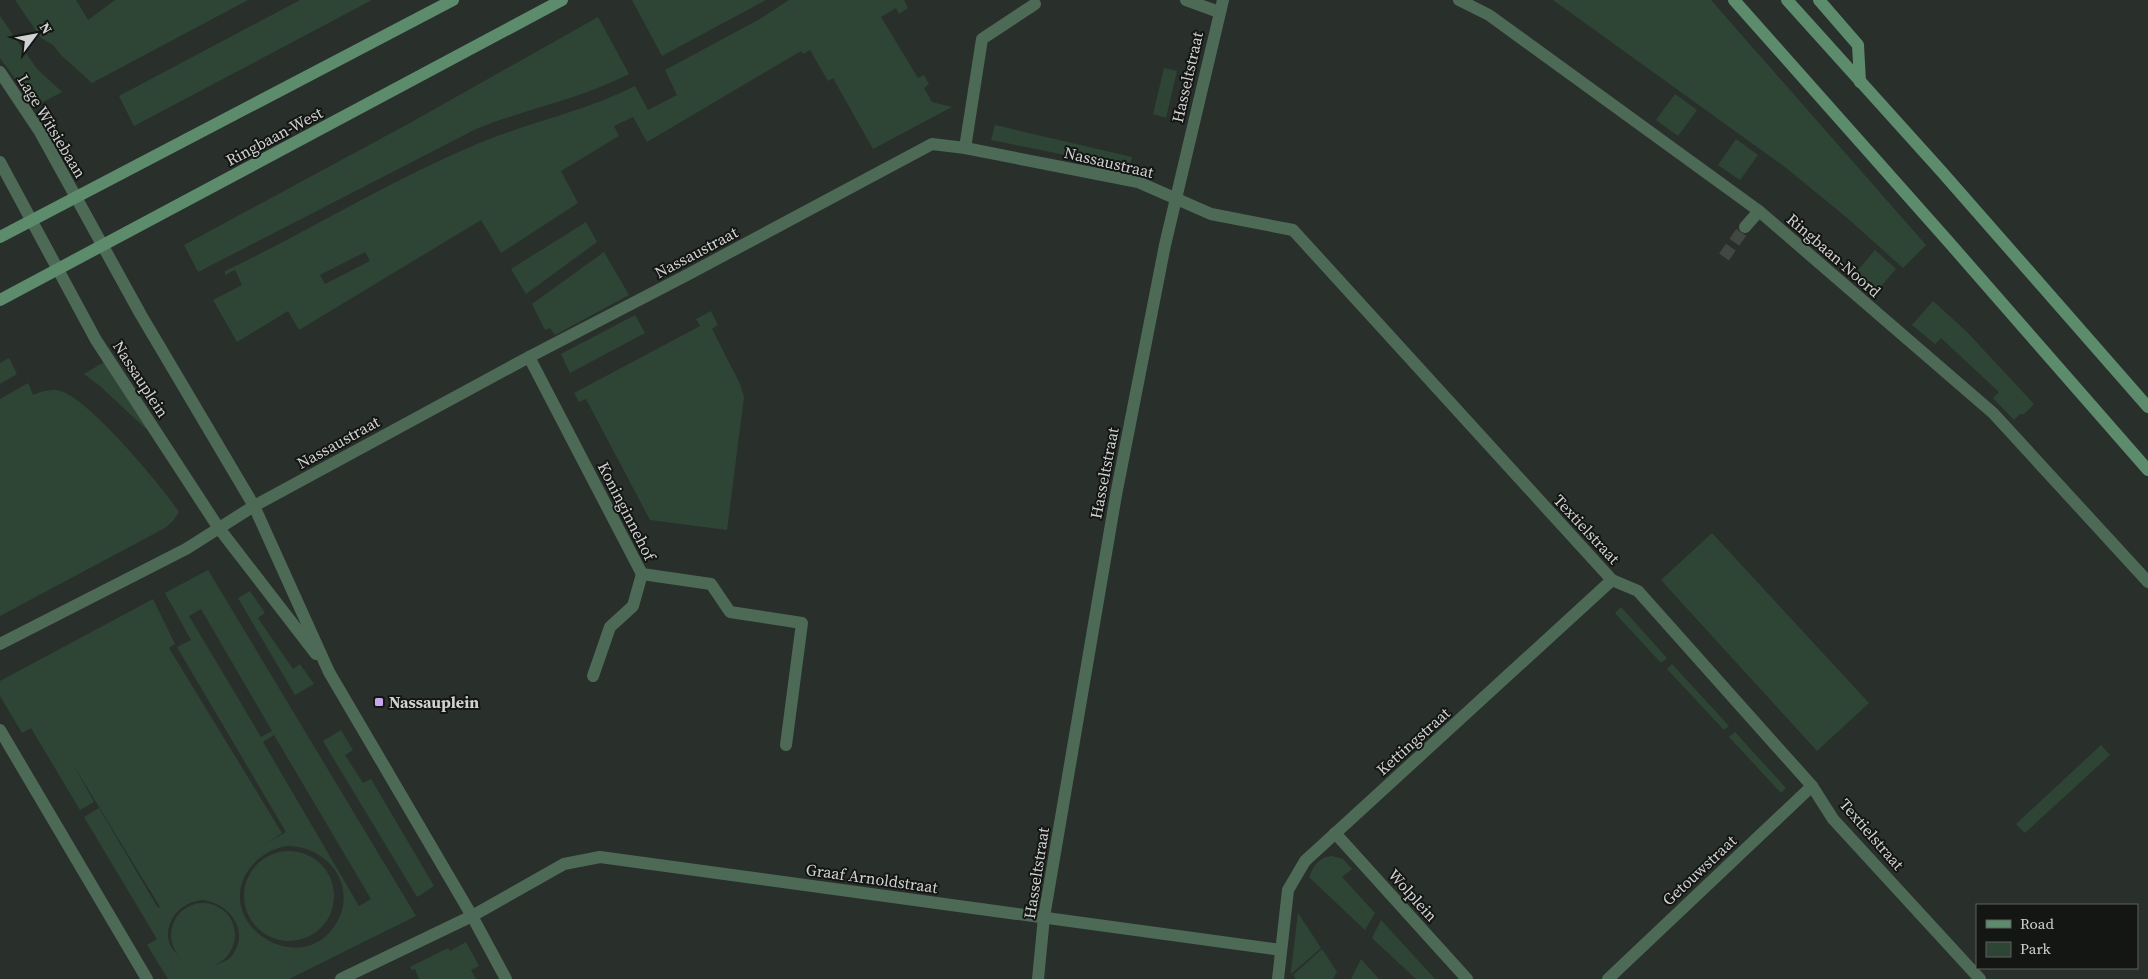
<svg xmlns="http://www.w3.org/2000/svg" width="2148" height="979" font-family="'Source Serif 4',serif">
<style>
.green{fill:#2e4535;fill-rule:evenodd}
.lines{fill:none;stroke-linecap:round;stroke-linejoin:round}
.street-tunnel{stroke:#424744;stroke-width:12;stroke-dasharray:12 6;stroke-linecap:butt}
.lane{stroke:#4d6a56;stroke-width:12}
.street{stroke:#4d6a56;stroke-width:12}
.secondary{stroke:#5d8c6d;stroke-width:12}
.poi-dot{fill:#c7a6f0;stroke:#141614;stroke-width:2}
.labels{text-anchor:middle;stroke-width:4;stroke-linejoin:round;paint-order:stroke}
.street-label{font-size:16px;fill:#cfd2d0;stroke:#141614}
.poi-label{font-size:16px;font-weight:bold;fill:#cfd2d0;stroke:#141614;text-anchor:start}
</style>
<rect width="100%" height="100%" fill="#292f2b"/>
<g class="green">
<polygon points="15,0 76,0 88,20 115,0 248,0 92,83 61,55 53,45 41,38"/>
<polygon points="300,0 372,0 134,126 119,96"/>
<polygon points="632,0 766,0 662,56"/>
<path d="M789 0H904L908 8 899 14 896 8 881 17 918 78 924 75 929 84 924 88 932 102 952 107 873 149 833 78 828 81 810 50 803 54 801 51 647 142 633 117 614 126 619 136 561 171 578 203 501 253 481 220 299 330 288 311 237 342 213 300 242 285 235 270 225 275V271C309 231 389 181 475 145 528 122 584 112 635 86L648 110 677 95 665 70 758 20ZM365 252 370 261 325 284 320 275Z"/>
<polygon points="1553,0 1711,0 1926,245 1903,268 1846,217 1785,167"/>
<polygon points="0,16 37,69 62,92 35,106 0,58"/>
<path d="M598 17 629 74C580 99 526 109 476 129L198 272 184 245 408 124Z"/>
<polygon points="1164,68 1177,71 1166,118 1153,114"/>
<polygon points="1675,94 1697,110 1678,136 1656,120"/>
<polygon points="995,125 1132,157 1129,168 991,140"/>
<polygon points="1736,139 1758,155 1740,180 1718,165"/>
<polygon points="586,222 597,242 526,294 511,269"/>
<polygon points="1875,250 1896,269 1875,293 1854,275"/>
<polygon points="604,252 629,295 555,335 550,328 545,330 532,304"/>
<polygon points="1933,301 1967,332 2034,404 2024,414 2020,414 2014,420 1993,398 1999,392 1941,338 1935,344 1912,325"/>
<polygon points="711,311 718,325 712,329 740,384 744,397 727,530 650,520 586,399 579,402 574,393 700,326 696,319"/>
<polygon points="635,315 645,333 570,373 561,354"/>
<polygon points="9,358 17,374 0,384 0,363"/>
<polygon points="104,362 147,427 146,429 100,386 84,374"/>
<path d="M28 383 33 395C43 391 53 388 63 392 91 402 162 486 179 512L172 522 165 528 0 616V399Z"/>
<polygon points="1712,533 1869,703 1817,751 1661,580"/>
<path d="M208 570 416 916 289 979H168L147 945 157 939 84 817 99 808 158 908 160 907 74 766 94 802 80 810 31 728 22 733 0 696V681L153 599 175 644 169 648 282 833 265 844 286 832 177 647 191 640 165 593ZM201 609 272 731 261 737 189 616ZM274 735 371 899 359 906 263 742ZM287 846C330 846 360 889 334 927 297 979 212 923 249 869 259 856 271 849 287 846ZM203 900C231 904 252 933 230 958 202 979 150 952 174 916 181 906 191 901 203 900Z"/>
<polygon points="250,591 265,613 258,618 293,669 300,664 314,684 295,695 238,598"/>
<polygon points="1621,607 1667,658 1661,663 1615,613"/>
<polygon points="1672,664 1729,726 1724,730 1667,669"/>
<polygon points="341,730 353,750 345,755 363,783 371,779 434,886 417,897 323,741"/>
<polygon points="1735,732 1786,788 1781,793 1729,737"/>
<polygon points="2101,745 2110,755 2025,833 2016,824"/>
<circle cx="289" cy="896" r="45"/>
<path d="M1332 856 1343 859 1352 869 1342 877 1375 913 1365 930 1309 877C1314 865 1319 857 1332 856Z"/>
<circle cx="203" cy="935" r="32"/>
<polygon points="1298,913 1321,948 1291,974 1291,970"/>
<polygon points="1381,920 1435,979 1416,979 1372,938"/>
<polygon points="466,942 479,966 471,970 476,979 419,979 415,969 412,970 410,967 448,948 450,951"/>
<polygon points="1322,949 1337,972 1333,979 1296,979 1293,975"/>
<polygon points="1361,959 1379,979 1351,979"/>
</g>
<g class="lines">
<polyline class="street-tunnel" points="1724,257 1745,227"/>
<g class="lane">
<polyline points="965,148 982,39 1035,4"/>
<polyline points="593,676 610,627 633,606 642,574"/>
</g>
<g class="street">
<polyline points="1186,0 1219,12"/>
<polyline points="1459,0 1489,15 1759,211 1993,413 2148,582"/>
<polyline points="0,72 40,132 141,315 254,506 329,672 472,916 506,979"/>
<polyline points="0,162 96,340 218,527 316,654"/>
<polyline points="1745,227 1759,211"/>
<polyline points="529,357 642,574 711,584 730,612 802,623 786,745"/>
<polyline points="0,644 186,549 254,506 529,357 687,275 932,144 965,148 1138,182 1211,214 1293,230 1612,580 1638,591 1812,786 1833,819 1980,979"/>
<polyline points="0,730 147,979"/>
<polyline points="1335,833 1467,979"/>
<polyline points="341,979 472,916 564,864 600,857 1281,950"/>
<polyline points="1038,979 1044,917 1116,495 1165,245 1223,0"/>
<polyline points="1278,979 1288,890 1305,861 1612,580"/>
<polyline points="1608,979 1812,786"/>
</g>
<g class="secondary">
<polyline points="1734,0 1947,240 2148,470"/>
<polyline points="1787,0 1942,172 2148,407"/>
<polyline points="1819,0 1858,45 1860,82"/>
<polyline points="0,237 453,0"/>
<polyline points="0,300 562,0"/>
</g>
</g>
<rect class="poi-dot" x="374" y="697" width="10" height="10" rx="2.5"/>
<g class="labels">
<g class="street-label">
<text transform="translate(1187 77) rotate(-77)" y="6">Hasseltstraat</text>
<text transform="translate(52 126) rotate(59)" y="6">Lage Witsiebaan</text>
<text transform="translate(274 136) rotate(-28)" y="6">Ringbaan-West</text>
<text transform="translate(1109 162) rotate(13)" y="6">Nassaustraat</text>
<text transform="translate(696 252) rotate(-28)" y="6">Nassaustraat</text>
<text transform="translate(1834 255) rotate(41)" y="6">Ringbaan-Noord</text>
<text transform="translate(141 379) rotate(57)" y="6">Nassauplein</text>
<text transform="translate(338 442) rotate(-29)" y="6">Nassaustraat</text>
<text transform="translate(1104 473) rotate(-79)" y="6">Hasseltstraat</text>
<text transform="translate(627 511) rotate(63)" y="6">Koninginnehof</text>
<text transform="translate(1587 529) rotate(47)" y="6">Textielstraat</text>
<text transform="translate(1413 741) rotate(-42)" y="6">Kettingstraat</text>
<text transform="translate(1872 834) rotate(49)" y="6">Textielstraat</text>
<text transform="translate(1699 870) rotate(-43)" y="6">Getouwstraat</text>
<text transform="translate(1036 873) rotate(-81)" y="6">Hasseltstraat</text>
<text transform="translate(872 878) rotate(8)" y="6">Graaf Arnoldstraat</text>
<text transform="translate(1413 895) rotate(48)" y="6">Wolplein</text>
</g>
<g class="poi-label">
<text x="389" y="708">Nassauplein</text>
</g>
</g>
<rect x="1976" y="904" width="162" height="65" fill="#141614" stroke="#5f615f"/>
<rect x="1986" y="920" width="25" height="8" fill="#5d8c6d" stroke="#5f615f"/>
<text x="2020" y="929" font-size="15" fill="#cfd2d0">Road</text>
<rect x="1986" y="942" width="25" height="15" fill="#2e4535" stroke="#5f615f"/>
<text x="2020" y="954" font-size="15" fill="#cfd2d0">Park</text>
<g transform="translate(35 35) rotate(58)" stroke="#141614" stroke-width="4" paint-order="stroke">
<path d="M0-4L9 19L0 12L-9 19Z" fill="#cfd2d0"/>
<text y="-8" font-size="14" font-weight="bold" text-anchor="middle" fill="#cfd2d0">N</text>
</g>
</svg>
